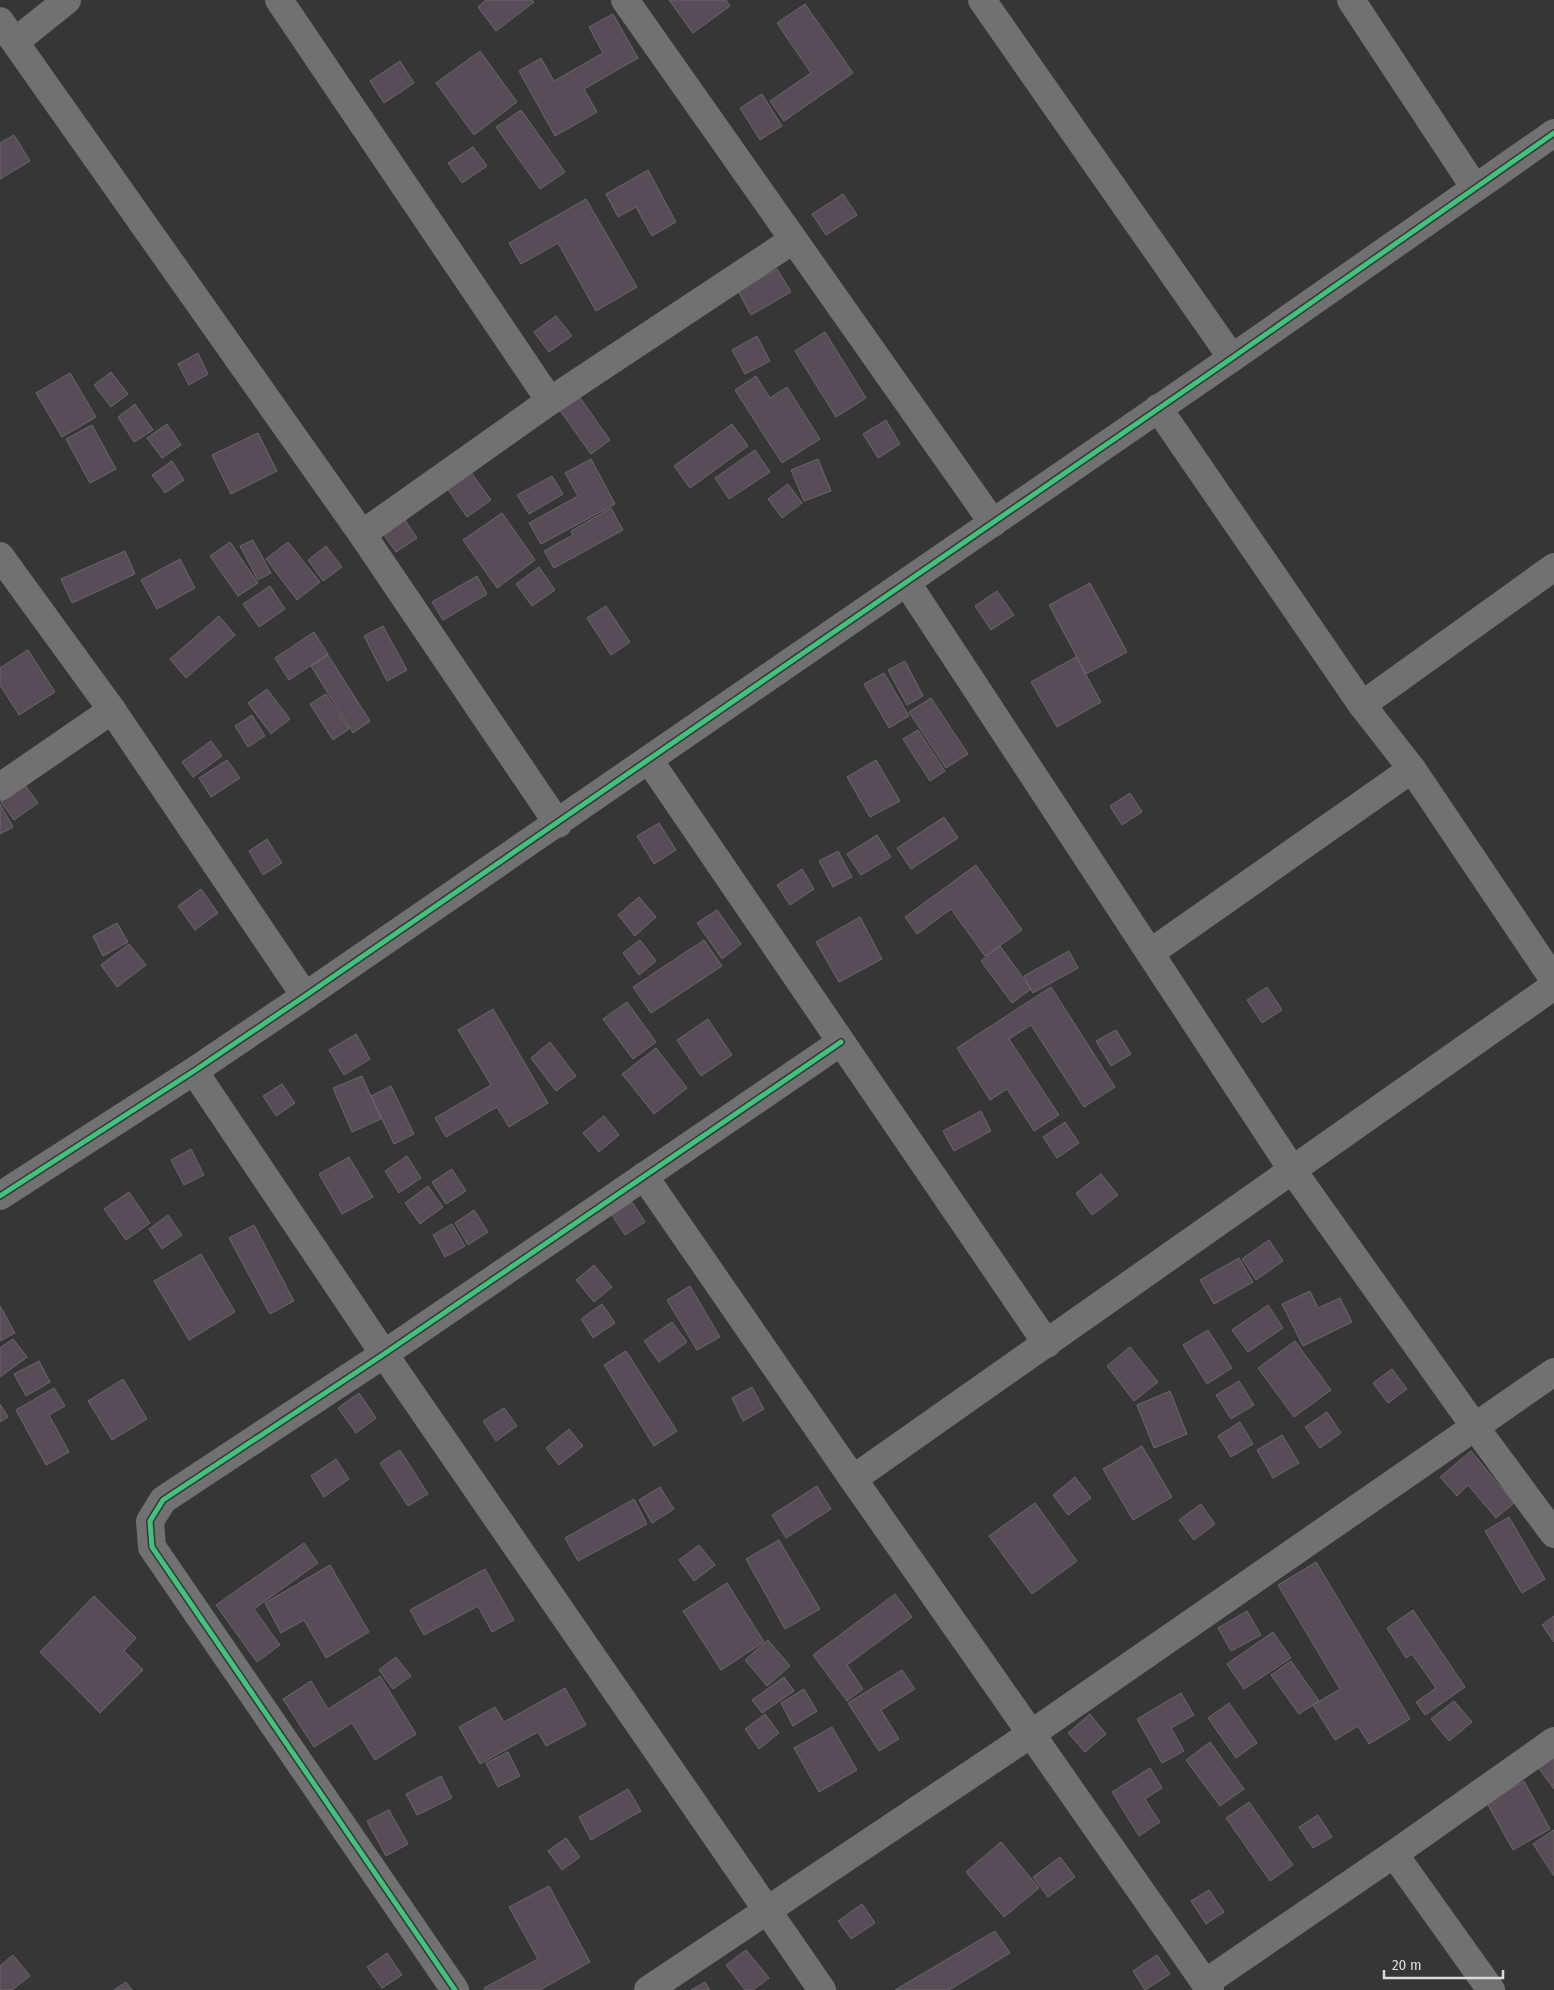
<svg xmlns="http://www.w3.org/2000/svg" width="1554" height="1990" font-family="'Fira Sans Condensed',sans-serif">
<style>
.building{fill:#574c57;stroke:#6a696a}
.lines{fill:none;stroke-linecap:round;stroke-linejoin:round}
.minor{stroke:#727172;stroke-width:28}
.cycleway-casing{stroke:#383538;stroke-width:8}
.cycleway{stroke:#40c37c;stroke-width:5}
</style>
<rect width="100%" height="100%" fill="#373637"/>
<g class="building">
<polygon points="486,0 532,0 534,2 496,31 478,7"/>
<polygon points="669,0 726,0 730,6 693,33"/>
<polygon points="805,4 853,73 784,121 770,101 811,73 777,23"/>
<polygon points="613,14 638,58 584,89 597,112 555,136 519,71 541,58 554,81 603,53 589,27"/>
<polygon points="480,51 517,102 474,135 436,83"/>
<polygon points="400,61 414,83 384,103 370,81"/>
<polygon points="762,94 782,126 760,140 740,108"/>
<polygon points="521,110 565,172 540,189 496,127"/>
<polygon points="14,135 30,161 0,179 0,143"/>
<polygon points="473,147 487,166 462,183 448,163"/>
<polygon points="648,170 676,222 652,236 636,207 618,217 606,194"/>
<polygon points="843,194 857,215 826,235 812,214"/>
<polygon points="586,199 637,287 596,311 558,243 521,264 509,243"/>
<polygon points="777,269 791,292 751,315 738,291"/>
<polygon points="556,316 572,336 549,352 534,332"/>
<polygon points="825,332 866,398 836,417 795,351"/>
<polygon points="757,336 770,361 745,374 732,350"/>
<polygon points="198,353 208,374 189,385 178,364"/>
<polygon points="111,372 128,394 111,407 94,385"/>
<polygon points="70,373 96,417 62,437 36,393"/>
<polygon points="756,376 770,398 787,387 820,439 782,463 735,390"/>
<polygon points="578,395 610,440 591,454 559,409"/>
<polygon points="135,404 153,430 134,442 118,417"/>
<polygon points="886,420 900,444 878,458 863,434"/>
<polygon points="167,424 181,445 162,458 147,438"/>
<polygon points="732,424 748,446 690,488 674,466"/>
<polygon points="92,425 116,469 90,483 66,439"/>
<polygon points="258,433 277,471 231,494 212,455"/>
<polygon points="755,450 770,472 729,499 715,478"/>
<polygon points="591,459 615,504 541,544 529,523 578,496 565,473"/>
<polygon points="818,459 831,491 804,501 791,470"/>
<polygon points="172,461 184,480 165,493 152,475"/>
<polygon points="470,471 491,500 467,517 447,488"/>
<polygon points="552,476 563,494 529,514 517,495"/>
<polygon points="788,484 802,503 782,518 768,499"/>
<polygon points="611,508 623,530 554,568 544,551 573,535 571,531"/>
<polygon points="502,513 535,560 497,588 463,540"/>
<polygon points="403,517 417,538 396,552 381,531"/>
<polygon points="253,540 271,573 258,580 240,546"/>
<polygon points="230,542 258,583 238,596 210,556"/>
<polygon points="288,542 320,582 297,600 266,559"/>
<polygon points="326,546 342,567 323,581 308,560"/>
<polygon points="125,551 135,574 72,603 61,579"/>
<polygon points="180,559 195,588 157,609 141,580"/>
<polygon points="539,567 555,590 532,606 516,584"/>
<polygon points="477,576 487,594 443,620 432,602"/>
<polygon points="1090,583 1127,652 1086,674 1049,605"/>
<polygon points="270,586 285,609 259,627 243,604"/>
<polygon points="997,591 1014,615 991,630 975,606"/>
<polygon points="606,606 630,642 611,655 587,618"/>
<polygon points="219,616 235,635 186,678 170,659"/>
<polygon points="383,626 407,670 387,681 364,636"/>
<polygon points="314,632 328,654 289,680 275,658"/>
<polygon points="28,650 55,692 19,715 0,685 0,668"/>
<polygon points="328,655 370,721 353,733 311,666"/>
<polygon points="1076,657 1101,702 1057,727 1031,682"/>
<polygon points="905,661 923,696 907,705 888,670"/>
<polygon points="884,673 909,716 889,728 864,684"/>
<polygon points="267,689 290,719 271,734 248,703"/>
<polygon points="326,694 349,729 333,740 310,704"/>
<polygon points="931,698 968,754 946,768 909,712"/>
<polygon points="252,715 265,736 248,747 235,726"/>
<polygon points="918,730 945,771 930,781 903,739"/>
<polygon points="211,741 222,756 193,777 182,762"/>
<polygon points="227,760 240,778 211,797 199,778"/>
<polygon points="876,760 900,801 870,817 847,777"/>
<polygon points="24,784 38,803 14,820 1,802"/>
<polygon points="1130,793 1142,812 1122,825 1110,806"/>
<polygon points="0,804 13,827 0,834"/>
<polygon points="944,817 958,838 911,869 897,848"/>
<polygon points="659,823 676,850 654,864 637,836"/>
<polygon points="877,835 891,857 861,875 847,854"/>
<polygon points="267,839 282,863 263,875 249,851"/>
<polygon points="838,851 852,877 833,887 819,861"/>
<polygon points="976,865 1022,930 985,956 951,909 917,934 905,917"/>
<polygon points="802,869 814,889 790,905 777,885"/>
<polygon points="201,889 218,913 195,930 178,906"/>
<polygon points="639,897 656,917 635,936 618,915"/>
<polygon points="717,910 741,944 722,959 697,923"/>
<polygon points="860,917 882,959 839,982 816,942"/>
<polygon points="117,923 128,942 103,956 93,936"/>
<polygon points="640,940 656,961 639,975 623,953"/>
<polygon points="704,940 722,966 651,1013 633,987"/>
<polygon points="129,944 146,965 117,987 101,965"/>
<polygon points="1000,946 1031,989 1012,1003 981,961"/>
<polygon points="1069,951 1078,968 1033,993 1024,976"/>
<polygon points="1051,987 1115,1087 1084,1107 1031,1025 1009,1039 1059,1115 1034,1131 1007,1089 990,1100 957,1048"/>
<polygon points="1267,987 1282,1010 1262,1023 1247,1000"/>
<polygon points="627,1002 656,1042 633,1059 603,1019"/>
<polygon points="493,1009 548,1103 509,1127 497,1107 446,1137 435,1118 491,1085 458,1030"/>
<polygon points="708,1019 732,1055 701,1076 677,1040"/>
<polygon points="1116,1030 1131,1054 1111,1066 1096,1041"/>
<polygon points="356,1034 370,1059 344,1075 329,1050"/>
<polygon points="550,1042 576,1076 556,1091 531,1058"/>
<polygon points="656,1048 687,1088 654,1114 622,1074"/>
<polygon points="362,1076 381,1119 352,1132 333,1088"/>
<polygon points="282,1084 295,1103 276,1116 263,1096"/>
<polygon points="391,1086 414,1134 394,1144 371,1096"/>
<polygon points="981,1111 991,1131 954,1151 943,1131"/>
<polygon points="604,1116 619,1135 599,1152 583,1133"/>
<polygon points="1065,1122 1079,1143 1057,1158 1043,1137"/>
<polygon points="191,1149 204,1175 184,1185 171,1160"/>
<polygon points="407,1156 421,1178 399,1193 385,1171"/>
<polygon points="349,1157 373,1197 342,1214 319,1174"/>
<polygon points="452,1169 466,1191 446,1204 432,1182"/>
<polygon points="1101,1174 1118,1195 1092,1215 1076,1193"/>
<polygon points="428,1186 443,1207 420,1224 405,1203"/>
<polygon points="129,1192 150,1223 126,1240 104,1209"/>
<polygon points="632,1202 645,1222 625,1235 612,1215"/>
<polygon points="474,1210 488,1232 468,1245 455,1223"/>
<polygon points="168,1215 182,1235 162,1249 149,1229"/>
<polygon points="452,1224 465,1246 445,1257 433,1235"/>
<polygon points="254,1225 294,1301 270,1314 229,1238"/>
<polygon points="1269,1240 1283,1261 1256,1280 1242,1259"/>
<polygon points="201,1254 235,1312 189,1340 154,1281"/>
<polygon points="1239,1258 1253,1282 1214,1304 1200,1280"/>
<polygon points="594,1265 612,1287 594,1302 576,1280"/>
<polygon points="690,1286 720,1337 697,1350 667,1300"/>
<polygon points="1310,1291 1318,1308 1340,1298 1352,1322 1303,1346 1282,1304"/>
<polygon points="602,1304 615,1323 593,1338 581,1319"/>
<polygon points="1268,1305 1283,1328 1248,1352 1232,1330"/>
<polygon points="0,1306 15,1333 0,1341"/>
<polygon points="672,1322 687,1342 659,1362 644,1341"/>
<polygon points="1208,1330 1232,1368 1207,1384 1183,1345"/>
<polygon points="13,1339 27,1357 0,1377 0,1348"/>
<polygon points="1295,1341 1331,1390 1294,1417 1258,1368"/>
<polygon points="1130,1347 1158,1382 1134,1401 1107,1366"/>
<polygon points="626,1351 677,1431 654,1446 604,1365"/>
<polygon points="39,1361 50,1382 26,1396 14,1374"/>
<polygon points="1392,1369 1407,1389 1388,1403 1373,1383"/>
<polygon points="123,1379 147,1419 112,1440 88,1401"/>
<polygon points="1239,1381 1254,1405 1231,1419 1216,1395"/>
<polygon points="752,1387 764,1409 743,1421 732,1398"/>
<polygon points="54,1388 65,1406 49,1415 69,1452 46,1465 16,1410"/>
<polygon points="1170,1391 1187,1434 1154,1448 1137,1405"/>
<polygon points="359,1393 376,1418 356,1433 338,1408"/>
<polygon points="0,1404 8,1417 0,1422"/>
<polygon points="504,1408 517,1426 496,1441 483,1421"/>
<polygon points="1327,1412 1341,1433 1320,1448 1305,1427"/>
<polygon points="1240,1422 1253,1444 1231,1457 1218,1436"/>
<polygon points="569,1429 583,1446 559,1465 546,1448"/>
<polygon points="1282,1435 1299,1463 1273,1478 1257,1450"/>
<polygon points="1142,1446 1172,1497 1133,1520 1103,1469"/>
<polygon points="400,1450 428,1494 408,1506 380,1463"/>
<polygon points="1471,1451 1514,1503 1496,1518 1468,1485 1457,1496 1440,1477"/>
<polygon points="336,1459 349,1479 324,1497 311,1476"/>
<polygon points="1075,1477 1091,1498 1068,1515 1053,1495"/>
<polygon points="817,1486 831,1509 786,1538 772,1515"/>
<polygon points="660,1487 674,1509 652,1523 639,1500"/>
<polygon points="634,1499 647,1524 578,1561 565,1538"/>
<polygon points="1035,1503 1077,1561 1032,1594 989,1536"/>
<polygon points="1201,1504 1215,1524 1194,1540 1179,1520"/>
<polygon points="1509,1517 1545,1579 1522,1593 1485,1531"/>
<polygon points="779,1540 820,1609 785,1629 746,1559"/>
<polygon points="304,1543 318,1563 254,1609 280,1645 257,1662 216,1605"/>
<polygon points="699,1545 715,1565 694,1581 679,1560"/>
<polygon points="1316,1562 1410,1719 1369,1744 1358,1726 1335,1740 1313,1705 1340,1689 1278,1585"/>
<polygon points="330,1565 369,1632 326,1658 304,1620 281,1633 265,1603"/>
<polygon points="485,1569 514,1620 492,1632 478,1606 424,1635 410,1610"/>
<polygon points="727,1583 764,1642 721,1670 683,1611"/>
<polygon points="895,1594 912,1617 847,1665 863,1689 847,1701 813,1655"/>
<polygon points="94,1596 136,1638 124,1651 143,1670 100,1713 40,1652"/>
<polygon points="1413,1610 1465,1687 1425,1715 1416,1702 1436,1688 1412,1654 1406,1658 1387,1628"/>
<polygon points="1247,1611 1261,1635 1231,1651 1218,1628"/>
<polygon points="1554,1616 1554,1642 1542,1625"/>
<polygon points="1273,1632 1291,1658 1244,1689 1227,1664"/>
<polygon points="768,1640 790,1666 767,1686 745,1660"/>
<polygon points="396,1657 411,1676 393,1689 379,1670"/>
<polygon points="1291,1661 1319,1701 1299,1714 1271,1675"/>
<polygon points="902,1670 915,1689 881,1710 899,1739 879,1751 848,1703"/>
<polygon points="380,1676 416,1734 375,1760 352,1723 314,1747 283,1699 311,1681 328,1709"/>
<polygon points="784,1677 794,1691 762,1713 752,1700"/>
<polygon points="565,1688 586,1725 546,1746 538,1732 480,1764 459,1727 495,1707 504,1722"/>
<polygon points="804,1689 817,1711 793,1726 781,1703"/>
<polygon points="1181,1693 1194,1715 1171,1728 1184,1751 1162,1763 1137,1719"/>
<polygon points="1454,1701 1472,1722 1449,1741 1431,1719"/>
<polygon points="1229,1703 1257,1743 1236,1758 1208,1718"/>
<polygon points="765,1714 779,1733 759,1749 745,1729"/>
<polygon points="1090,1714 1106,1734 1085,1752 1068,1733"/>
<polygon points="832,1727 857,1770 819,1792 794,1748"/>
<polygon points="1210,1742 1244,1789 1220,1806 1186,1760"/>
<polygon points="508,1752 520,1776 498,1787 486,1763"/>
<polygon points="1554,1754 1554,1789 1537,1766"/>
<polygon points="1150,1768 1162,1788 1145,1799 1160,1822 1139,1836 1112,1792"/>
<polygon points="441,1776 452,1798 417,1815 406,1794"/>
<polygon points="1524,1781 1550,1829 1513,1850 1487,1803"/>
<polygon points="628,1789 641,1811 591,1840 579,1817"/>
<polygon points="1249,1802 1293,1865 1270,1881 1226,1818"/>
<polygon points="389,1810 408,1844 386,1856 367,1821"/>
<polygon points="1318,1815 1332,1837 1313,1848 1299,1827"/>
<polygon points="1554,1830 1554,1876 1533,1844"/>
<polygon points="566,1838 580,1857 562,1870 548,1851"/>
<polygon points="1001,1842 1039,1888 1004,1917 966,1872"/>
<polygon points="1060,1857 1075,1877 1048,1897 1033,1877"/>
<polygon points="549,1886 590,1962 540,1990 485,1990 484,1988 538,1959 509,1907"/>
<polygon points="1209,1890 1224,1912 1206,1924 1191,1901"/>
<polygon points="862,1904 875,1923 851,1939 838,1921"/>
<polygon points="995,1931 1010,1953 949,1990 895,1990"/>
<polygon points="746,1950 769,1978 753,1990 745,1990 726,1965"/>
<polygon points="387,1953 402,1975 382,1988 367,1967"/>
<polygon points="13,1955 30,1976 12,1990 0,1990 0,1966"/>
<polygon points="1157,1955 1170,1974 1145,1990 1133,1971"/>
<polygon points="126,1982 132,1990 114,1990"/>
<polygon points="705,1982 710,1990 691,1990"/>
</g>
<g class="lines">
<g class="minor">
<polyline points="279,0 550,401"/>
<polyline points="625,0 993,523"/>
<polyline points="982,0 1232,358"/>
<polyline points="1351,0 1475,188"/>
<polyline points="0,21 362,534 558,824"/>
<polyline points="16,41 67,0"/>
<polyline points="1158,408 1362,705 1412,769 1554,980"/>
<polyline points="362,534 550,401 793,240"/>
<polyline points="0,556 112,710 305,996"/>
<polyline points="907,583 1293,1171 1475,1427 1554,1534"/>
<polyline points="1362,705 1554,567"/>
<polyline points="649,760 1047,1344"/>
<polyline points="0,787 112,710"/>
<polyline points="1150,953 1412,769"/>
<polyline points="194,1071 384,1354 822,1990"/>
<polyline points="644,1176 853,1479 1210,1990"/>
<polyline points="0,1196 194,1071 305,996 1232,358 1554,133"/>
<polyline points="853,1479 1554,986"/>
<polyline points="1394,1854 1491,1990"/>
<polyline points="1205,1983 1394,1854 1554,1741"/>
<polyline points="455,1990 152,1547 150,1521 163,1500 384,1354 841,1042"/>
<polyline points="648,1990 1031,1734 1554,1372"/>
</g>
<defs>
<g id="cycleway">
<polyline points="0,1196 194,1071 305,996 1232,358 1554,133"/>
<polyline points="455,1990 152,1547 150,1521 163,1500 384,1354 841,1042"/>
</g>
</defs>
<use href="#cycleway" class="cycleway-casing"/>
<use href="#cycleway" class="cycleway"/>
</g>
<path d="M1384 1970v8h119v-8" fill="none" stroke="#dcdbdc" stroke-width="2.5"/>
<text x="1392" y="1970" font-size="15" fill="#dcdbdc" stroke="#383538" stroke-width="4" paint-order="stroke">20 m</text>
</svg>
